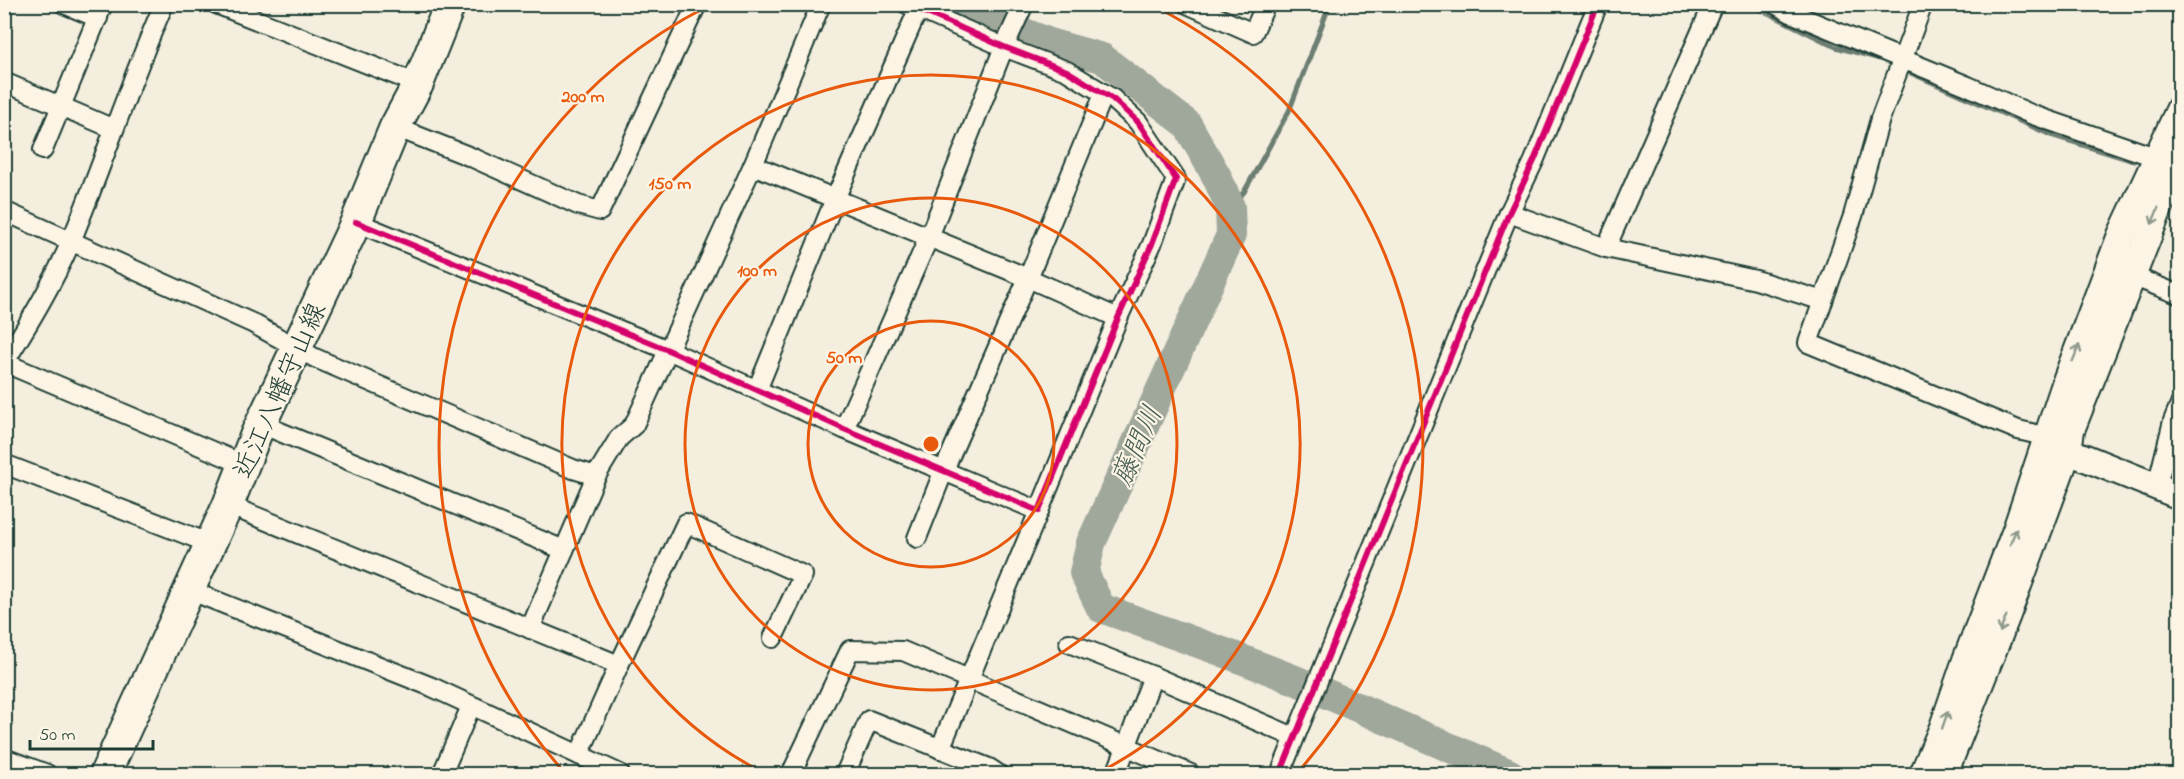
<svg xmlns="http://www.w3.org/2000/svg" width="2184" height="779" font-family="'Indie Flower','Klee One',sans-serif">
<style>
.lines{fill:none;stroke-linecap:round;stroke-linejoin:round}
.stream{stroke:#6c7d72;stroke-width:5}
.river{stroke:#a0a89b;stroke-width:30}
.street-casing{stroke:#1f3d34;stroke-width:22}
.secondary-casing{stroke:#1f3d34;stroke-width:30}
.primary-casing{stroke:#1f3d34;stroke-width:34}
.street{stroke:#fcf5e5;stroke-width:18}
.secondary{stroke:#fcf5e5;stroke-width:26}
.primary{stroke:#fcf5e5;stroke-width:30}
.cycleway-casing{stroke:#fcf5e5;stroke-width:10}
.cycleway{stroke:#d6006c;stroke-width:6}
.oneway{stroke:#8e998c}
.ring{fill:none;stroke:#e8590c;stroke-width:3}
.labels{text-anchor:middle;stroke-width:4.5;stroke-linejoin:round;paint-order:stroke}
.street-label{font-size:27px;fill:#1f3d34;stroke:#fcf5e5}
.water-label{font-size:28px;font-style:italic;fill:#465d53;stroke:#fcf5e5}
.centre{fill:#e8590c;stroke:#fcf5e5;stroke-width:3}
.ring-label{font-size:18px;text-anchor:middle;font-weight:bold;fill:#e8590c;stroke:#fcf5e5;stroke-width:4.5;stroke-linejoin:round;paint-order:stroke}
</style>
<rect width="100%" height="100%" fill="#f3eede"/>
<filter id="ink" filterUnits="userSpaceOnUse"><feTurbulence type="fractalNoise" baseFrequency=".0167" numOctaves="2"/><feDisplacementMap in="SourceGraphic" scale="12" xChannelSelector="R" yChannelSelector="G"/><feConvolveMatrix kernelMatrix="1 2 1 2 8 2 1 2 1" color-interpolation-filters="sRGB"/></filter>
<g filter="url(#ink)">
<g class="lines">
<g class="stream">
<polyline points="1750,4 1836,47 1884,60"/>
<polyline points="1904,70 2051,135 2134,161"/>
<polyline points="1230,207 1244,192 1289,111 1330,4"/>
</g>
<polyline class="river" points="952,4 1052,44 1102,58 1187,124 1217,177 1230,207 1231,235 1091,543 1084,573 1101,608 1223,652 1295,680 1510,774"/>
<defs>
<g id="street">
<polyline points="64,4 98,18"/>
<polyline points="216,4 418,84"/>
<polyline points="1187,4 1253,33 1266,4"/>
<polyline points="1775,4 1791,13 1968,86 2033,115 2155,157 2169,160"/>
<polyline points="1923,4 1880,119 1853,216 1808,343 2018,430 2048,437 2056,442"/>
<polyline points="4,82 114,129"/>
<polyline points="395,127 471,157 578,205 600,211 697,4"/>
<polyline points="43,150 103,4"/>
<polyline points="753,165 1028,278 1118,318"/>
<polyline points="4,211 252,323 315,358 573,469 596,476 530,629"/>
<polyline points="1509,213 1606,248 1756,280 1823,301"/>
<polyline points="356,222 668,350 844,429 1039,511 1118,318 1152,244 1176,179 1138,122 1113,99 1067,71 1004,47 907,4"/>
<polyline points="1606,248 1713,4"/>
<polyline points="2132,276 2180,295"/>
<path d="M4 363C29 323 54 282 72 239 104 161 130 81 164 4"/>
<polyline points="5,363 245,465"/>
<polyline points="757,390 835,199 918,10"/>
<polyline points="261,424 564,550"/>
<polyline points="844,429 929,237 1004,47 1024,4"/>
<polyline points="4,464 211,544"/>
<polyline points="596,476 619,438 634,425 753,165 821,4"/>
<polyline points="2157,486 2173,421 2180,404"/>
<polyline points="228,505 619,665 579,755"/>
<polyline points="917,538 944,470 1028,278 1104,94"/>
<polyline points="189,590 432,687 620,774"/>
<polyline points="1069,643 1153,676"/>
<polyline points="619,665 686,523 803,575 773,638"/>
<polyline points="940,749 1039,511"/>
<polyline points="4,758 47,774"/>
<polyline points="442,774 471,706"/>
<polyline points="791,774 850,650 903,651 1191,774"/>
<polyline points="845,774 869,720 989,768 998,774"/>
<polyline points="1116,774 1153,676 1294,737"/>
<polyline points="1280,774 1509,213 1534,161 1598,4"/>
</g>
<g id="secondary">
<polyline points="2068,451 2180,496"/>
<polyline points="1923,774 1943,727 1966,660 2016,530 2067,378 2121,235 2180,108"/>
<polyline points="1944,774 2007,615 2068,451 2071,430 2180,156"/>
</g>
<polyline id="primary" points="105,774 228,505 256,434 356,222 395,127 418,84 450,4"/>
</defs>
<use href="#street" class="street-casing"/>
<use href="#secondary" class="secondary-casing"/>
<use href="#primary" class="primary-casing"/>
<use href="#street" class="street"/>
<use href="#secondary" class="secondary"/>
<use href="#primary" class="primary"/>
<defs>
<g id="cycleway">
<polyline points="356,222 668,350 844,429 1039,511 1118,318 1152,244 1176,179 1138,122 1113,99 1067,71 1004,47 907,4"/>
<polyline points="1280,774 1509,213 1534,161 1598,4"/>
</g>
</defs>
<use href="#cycleway" class="cycleway-casing"/>
<use href="#cycleway" class="cycleway"/>
</g>
<defs><path id="oneway-shaft" d="M-6 0H5M1.5-3L5.5 0L1.5 3" fill="none" stroke-width="1.6" stroke-linecap="round" stroke-linejoin="round" transform="scale(1.5)"/></defs>
<g class="oneway">
<use href="#oneway-shaft" transform="translate(2155 216) rotate(112)"/>
<use href="#oneway-shaft" transform="translate(2076 353) rotate(-68)"/>
<use href="#oneway-shaft" transform="translate(2013 537) rotate(-68)"/>
<use href="#oneway-shaft" transform="translate(2003 624) rotate(112)"/>
<use href="#oneway-shaft" transform="translate(1945 720) rotate(-71)"/>
</g>
</g>
<g class="ring">
<circle cx="931" cy="444" r="123"/>
<circle cx="931" cy="444" r="246"/>
<path d="M766 774A369 369 0 1 1 1096 774"/>
<path d="M565 773A492 492 0 0 1 708 6M1154 6A492 492 0 0 1 1297 773"/>
</g>
<g class="labels">
<g class="street-label">
<text transform="translate(279 390) rotate(-66)" y="9">近江八幡守山線</text>
</g>
<g class="water-label">
<text transform="translate(1136 445) rotate(-66)" y="10">藤間川</text>
</g>
</g>
<circle cx="931" cy="444" r="9" class="centre"/>
<g class="ring-label">
<text x="583" y="102">200 m</text>
<text x="670" y="189">150 m</text>
<text x="757" y="276">100 m</text>
<text x="844" y="363">50 m</text>
</g>
<rect width="2184" height="779" fill="none" stroke="#fcf5e5" stroke-width="24"/>
<rect x="12" y="12" width="2160" height="755" fill="none" stroke="#1f3d34" stroke-width="2" filter="url(#ink)"/>
<path d="M30 740v9h123v-9" fill="none" stroke="#1f3d34" stroke-width="3"/>
<text x="39" y="740" font-size="18" fill="#1f3d34" stroke="#fcf5e5" stroke-width="4.5" paint-order="stroke">50 m</text>
</svg>
